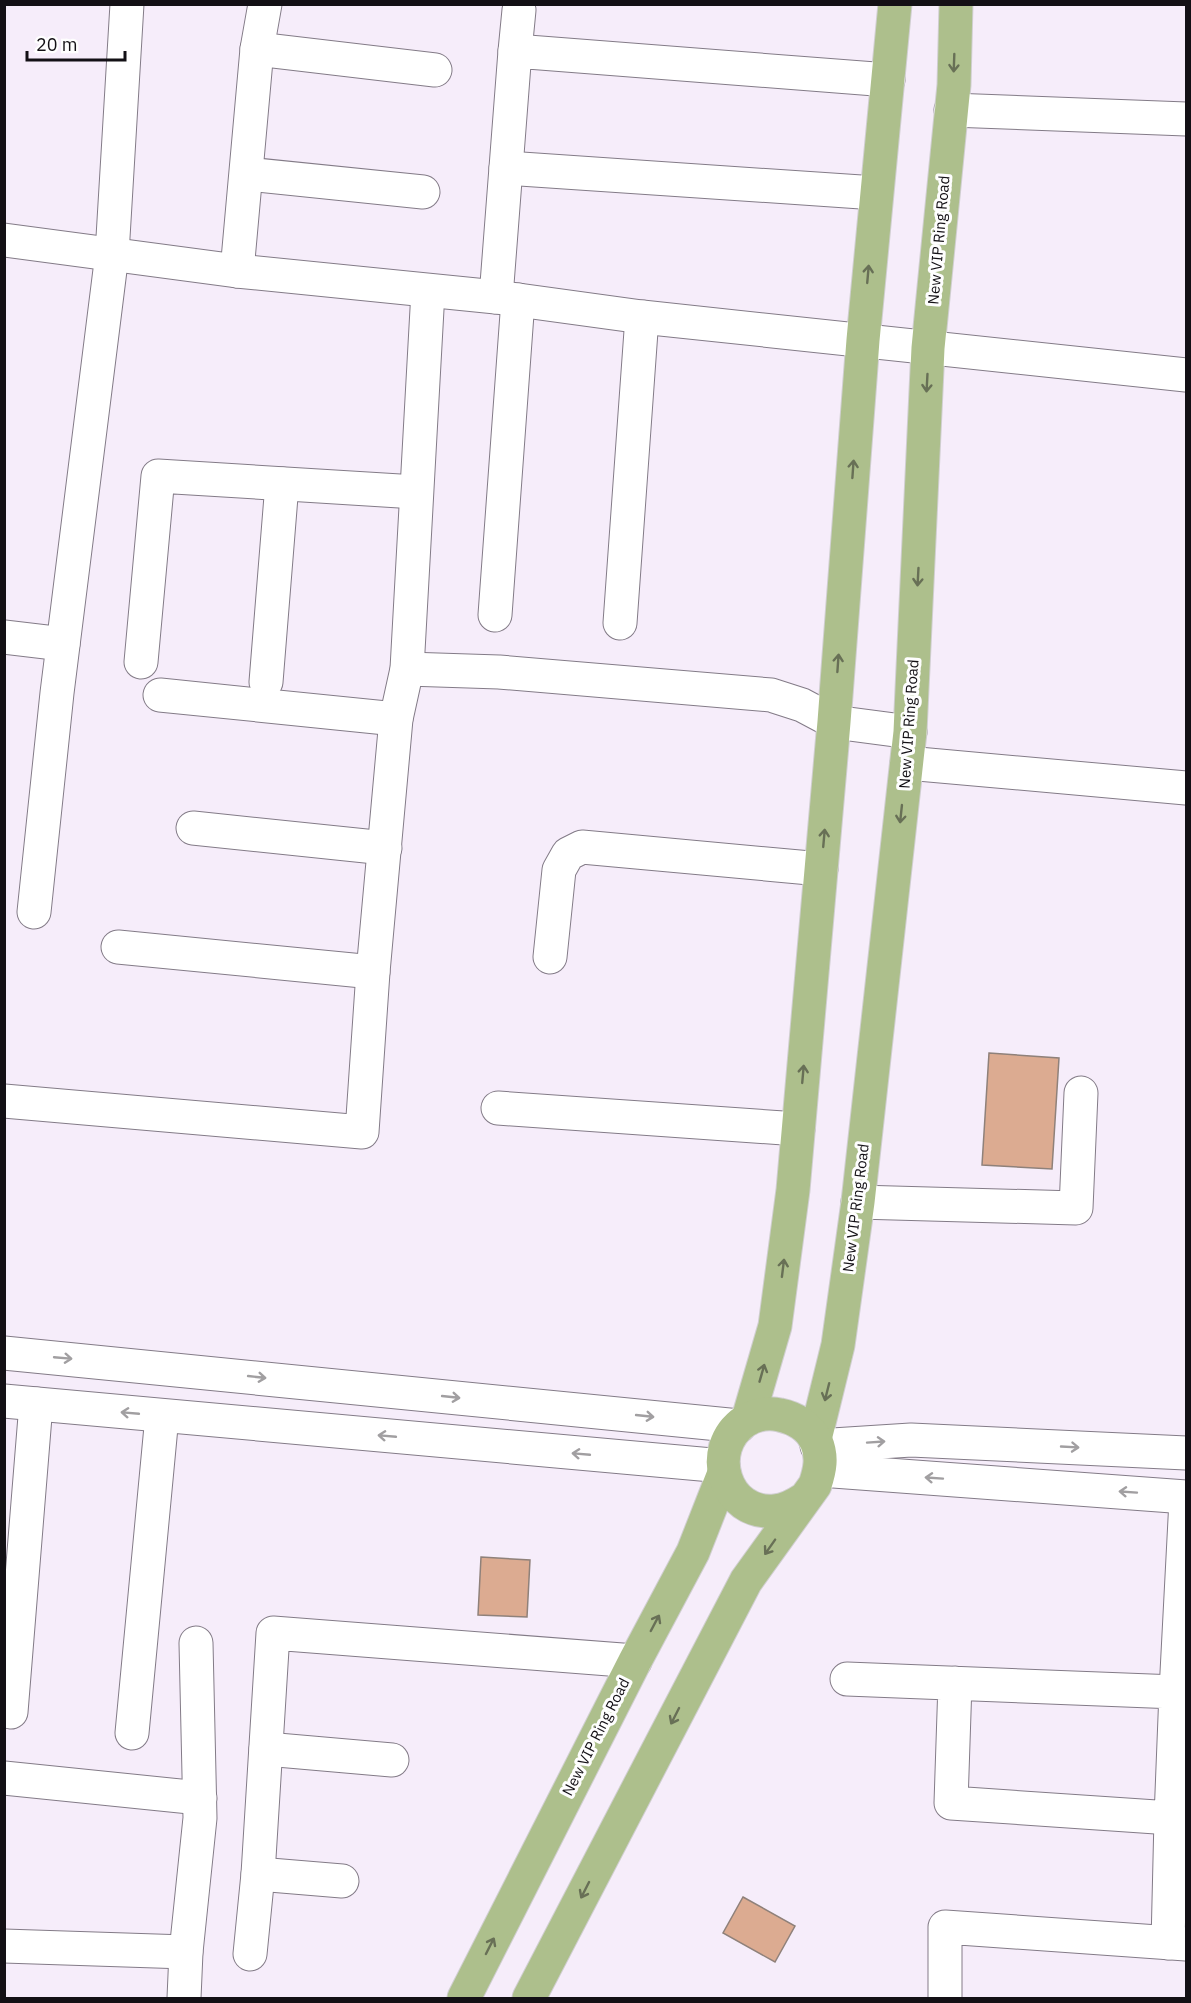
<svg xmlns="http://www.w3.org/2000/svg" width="1191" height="2003" font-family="'IBM Plex Sans',sans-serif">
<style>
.building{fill:#dcab91;stroke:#8f817a;stroke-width:1.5}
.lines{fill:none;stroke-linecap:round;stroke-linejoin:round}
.minor-casing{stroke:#837b87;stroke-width:35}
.major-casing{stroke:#d0cfd0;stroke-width:35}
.minor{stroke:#fff;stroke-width:33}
.major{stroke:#adbf8c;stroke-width:33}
.oneway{stroke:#687056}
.oneway2{stroke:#a19fa1}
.labels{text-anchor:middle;stroke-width:6;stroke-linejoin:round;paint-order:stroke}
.street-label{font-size:15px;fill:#131015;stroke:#fefefe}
</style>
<rect width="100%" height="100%" fill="#f6edfa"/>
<g class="building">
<polygon points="989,1053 1059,1058 1052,1169 982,1165"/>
<polygon points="481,1557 530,1560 527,1617 478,1615"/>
<polygon points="743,1897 795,1926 775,1962 723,1933"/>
</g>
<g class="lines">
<defs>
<g id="minor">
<polyline points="257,49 435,70"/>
<polyline points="515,51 519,10"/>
<polyline points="951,110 1186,119"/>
<polyline points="506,168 876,193"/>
<polyline points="247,174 423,192"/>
<polyline points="4,240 237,271 496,297 642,317 1186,375"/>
<polyline points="237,271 257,49 265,4"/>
<polyline points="496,297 515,51 888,80"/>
<polyline points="495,615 518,300"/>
<polyline points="620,623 642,317"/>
<polyline points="4,637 63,644"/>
<polyline points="141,662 158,476 416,492"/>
<polyline points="407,669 499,672 771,695 802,705 834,722 910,732"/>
<polyline points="266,682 282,484"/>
<polyline points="160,695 396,719"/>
<polyline points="907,763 1186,788"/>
<polyline points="193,828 385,848"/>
<polyline points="34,912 57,693 112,254 127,4"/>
<polyline points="118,947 373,972"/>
<polyline points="550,957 559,870 568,854 582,847 821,869"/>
<polyline points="4,1101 362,1132 373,972 396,719 407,669 428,291"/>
<polyline points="498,1108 798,1129"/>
<polyline points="858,1202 1076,1208 1081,1093"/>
<polyline points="4,1353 739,1426"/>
<polyline points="4,1401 723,1466"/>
<polyline points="817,1446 911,1440 1186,1453"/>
<polyline points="820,1470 1186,1497"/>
<polyline points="1186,1500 1176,1692 1186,1693"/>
<polyline points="847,1679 1176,1692 1171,1818 951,1803 955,1683"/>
<polyline points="11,1712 36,1404"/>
<polyline points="132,1733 162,1416"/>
<polyline points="266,1749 392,1760"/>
<polyline points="4,1778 200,1798"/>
<polyline points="258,1874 342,1881"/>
<polyline points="1168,1943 1171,1818 1186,1819"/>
<polyline points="4,1946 186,1952"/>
<polyline points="250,1954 258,1874 273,1633 635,1661"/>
<polyline points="184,1998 186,1952 200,1818 196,1643"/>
<polyline points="945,1998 945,1927 1186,1944"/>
</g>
<g id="major">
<polyline points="748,1419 775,1326 793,1190 834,722 863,340 895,4"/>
<polyline points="815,1439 838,1345 858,1202 910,732 928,348 954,85 956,4"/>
<polyline points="464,1998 635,1661 693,1552 724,1473"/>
<path d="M529 1998 746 1581 815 1485C820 1470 823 1457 816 1441 810 1427 795 1418 780 1415 768 1412 755 1415 745 1421 704 1449 725 1516 775 1511 786 1510 795 1505 804 1499"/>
</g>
</defs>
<use href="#minor" class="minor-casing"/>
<use href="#major" class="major-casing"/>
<use href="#minor" class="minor"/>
<use href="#major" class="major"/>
</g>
<defs><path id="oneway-shaft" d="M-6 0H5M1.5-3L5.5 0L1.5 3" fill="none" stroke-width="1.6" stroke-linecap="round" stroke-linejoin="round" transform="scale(1.5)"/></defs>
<g class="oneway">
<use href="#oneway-shaft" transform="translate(954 63) rotate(92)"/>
<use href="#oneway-shaft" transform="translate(868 274) rotate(-85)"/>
<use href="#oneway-shaft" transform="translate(927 383) rotate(93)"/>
<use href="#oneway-shaft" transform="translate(853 469) rotate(-86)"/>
<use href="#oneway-shaft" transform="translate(918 577) rotate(93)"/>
<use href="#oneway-shaft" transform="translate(838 663) rotate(-86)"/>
<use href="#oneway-shaft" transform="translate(901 814) rotate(96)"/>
<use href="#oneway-shaft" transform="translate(824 838) rotate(-85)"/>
<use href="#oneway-shaft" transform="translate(803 1074) rotate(-85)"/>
<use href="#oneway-shaft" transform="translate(783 1268) rotate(-83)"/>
<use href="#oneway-shaft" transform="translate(762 1373) rotate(-74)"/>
<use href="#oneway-shaft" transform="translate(827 1392) rotate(104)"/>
<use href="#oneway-shaft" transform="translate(770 1547) rotate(125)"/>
<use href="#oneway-shaft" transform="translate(655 1623) rotate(-62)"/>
<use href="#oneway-shaft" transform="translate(675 1716) rotate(117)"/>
<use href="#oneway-shaft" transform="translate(585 1890) rotate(117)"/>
<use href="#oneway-shaft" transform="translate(490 1946) rotate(-63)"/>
</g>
<g class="oneway2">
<use href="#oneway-shaft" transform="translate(63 1358) rotate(5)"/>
<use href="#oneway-shaft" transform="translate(257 1377) rotate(6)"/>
<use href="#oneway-shaft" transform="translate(451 1397) rotate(6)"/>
<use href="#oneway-shaft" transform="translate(130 1413) rotate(-175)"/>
<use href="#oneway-shaft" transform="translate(645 1416) rotate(6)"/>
<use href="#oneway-shaft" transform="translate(387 1436) rotate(-175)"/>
<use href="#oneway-shaft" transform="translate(876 1442) rotate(-4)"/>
<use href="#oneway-shaft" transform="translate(1070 1447) rotate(3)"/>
<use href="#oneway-shaft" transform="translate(581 1454) rotate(-175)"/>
<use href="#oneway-shaft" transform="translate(934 1478) rotate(-176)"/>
<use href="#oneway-shaft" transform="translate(1128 1492) rotate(-176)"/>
</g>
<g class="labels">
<g class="street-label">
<text transform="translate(939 240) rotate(-85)" y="5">New VIP Ring Road</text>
<text transform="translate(909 724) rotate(-86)" y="5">New VIP Ring Road</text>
<text transform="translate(856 1208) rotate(-83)" y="5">New VIP Ring Road</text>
<text transform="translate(596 1737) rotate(-63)" y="5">New VIP Ring Road</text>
</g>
</g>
<rect width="1191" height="2003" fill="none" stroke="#131015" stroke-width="12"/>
<path d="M27 51v9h98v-9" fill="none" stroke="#131015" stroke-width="3"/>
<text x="36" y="51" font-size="18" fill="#131015" stroke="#fefefe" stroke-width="4.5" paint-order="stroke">20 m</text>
</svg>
